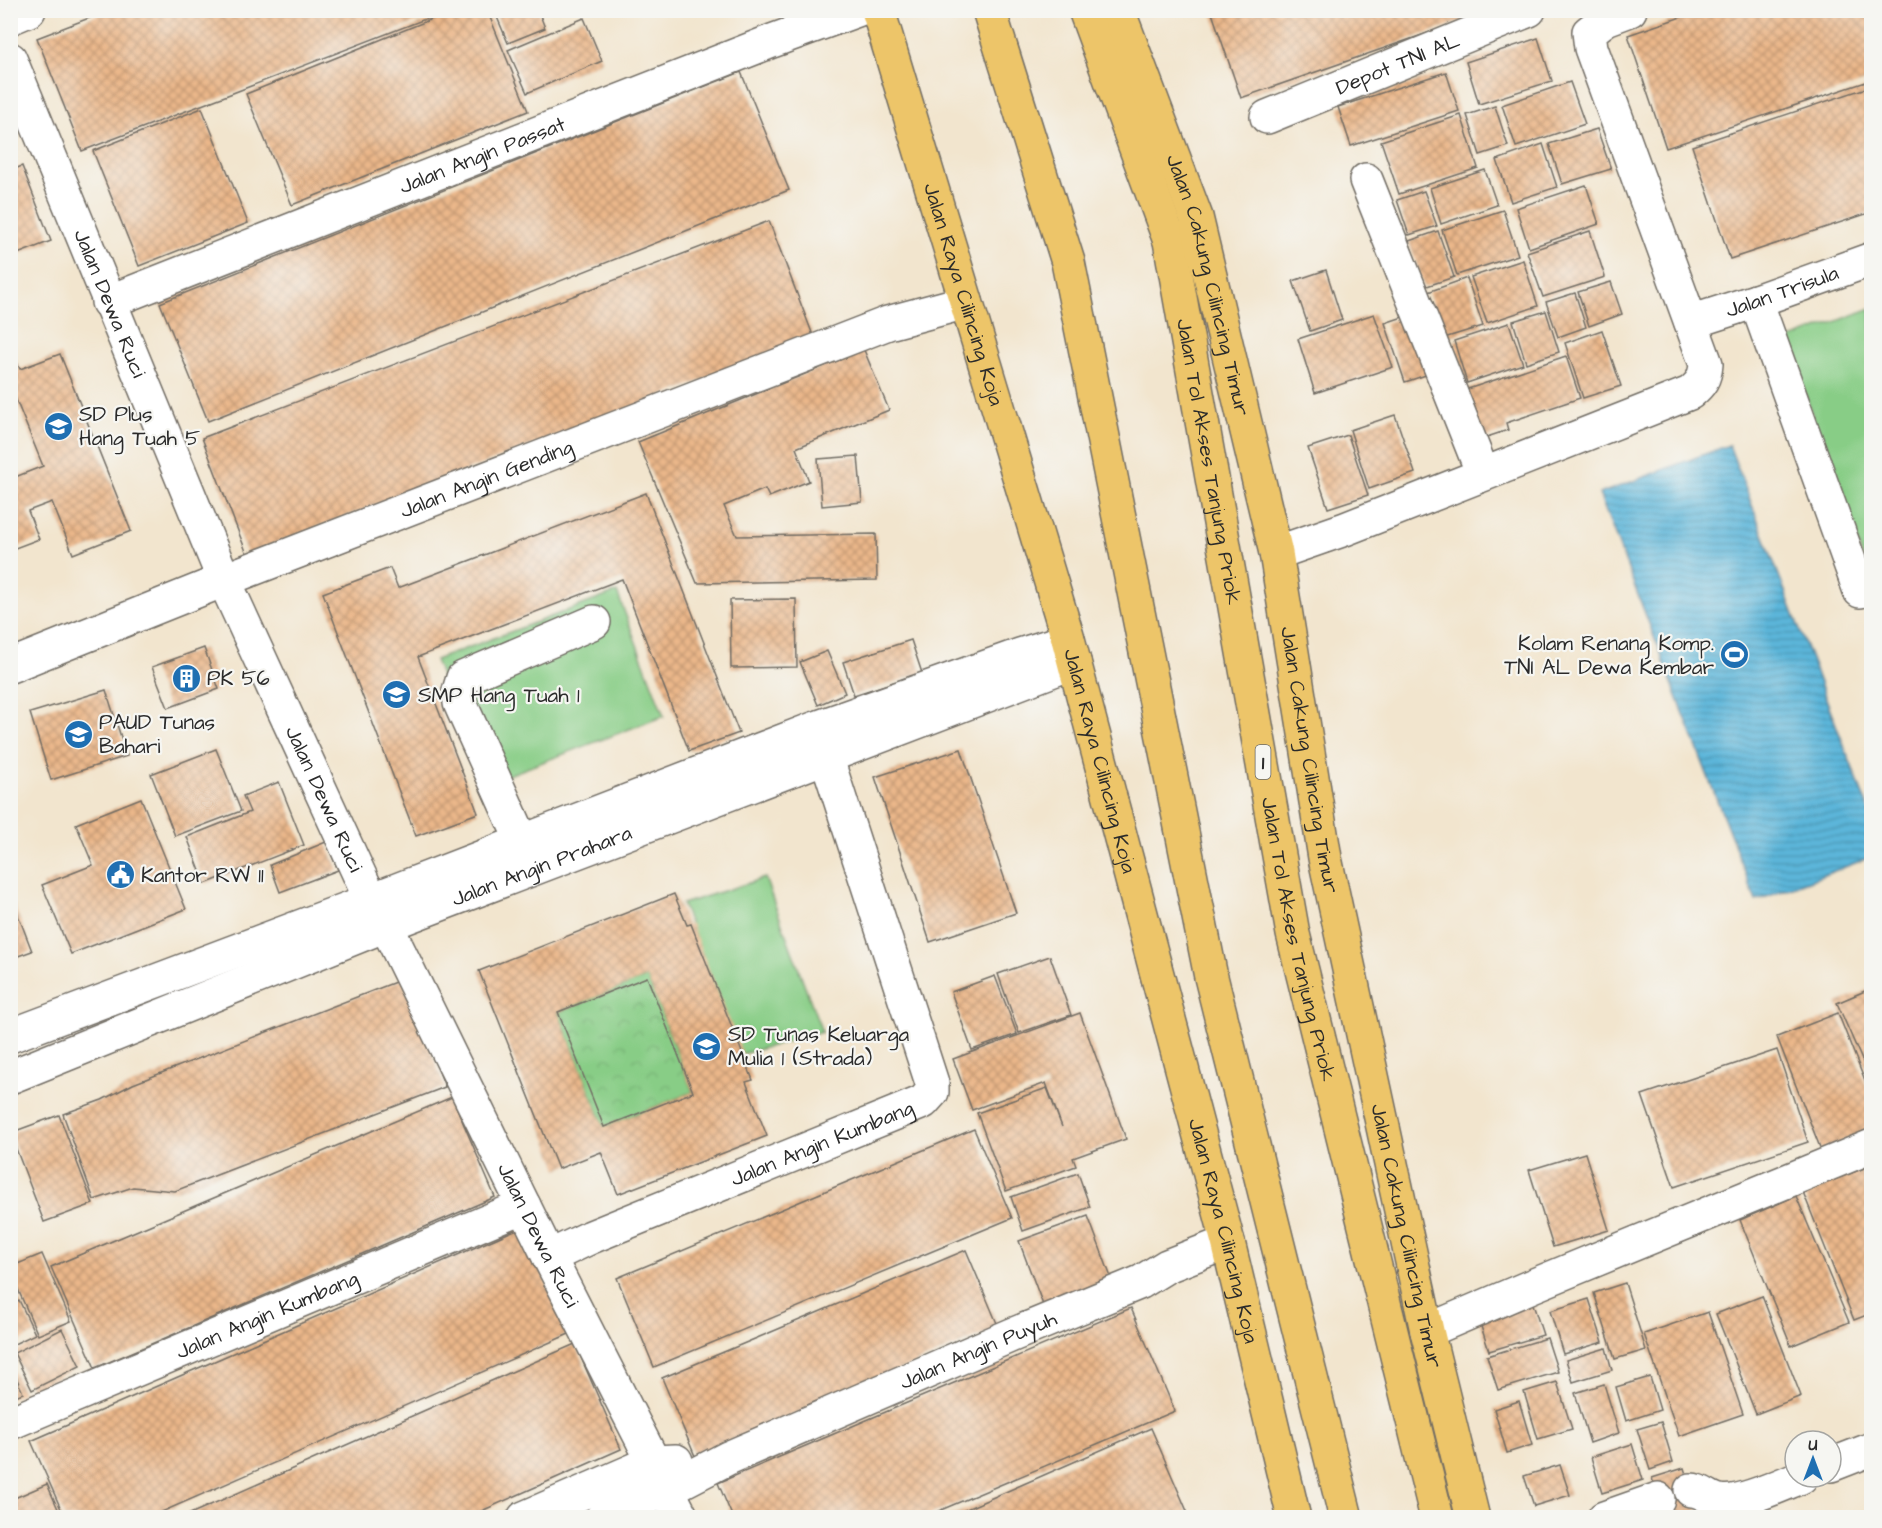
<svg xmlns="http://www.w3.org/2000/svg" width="1882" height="1528" font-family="'Architects Daughter',sans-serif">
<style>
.park{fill:url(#park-crowns);stroke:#5a7c58;stroke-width:1.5}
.pitch{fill:#88cd86;stroke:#5a7c58;stroke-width:1.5}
.water{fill:url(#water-rules);stroke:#447082;stroke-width:1.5}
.building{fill:url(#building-cross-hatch);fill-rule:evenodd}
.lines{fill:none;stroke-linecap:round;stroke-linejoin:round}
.minor-casing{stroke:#716c64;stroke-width:36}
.highway-casing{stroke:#716c64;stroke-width:36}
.minor{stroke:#fff;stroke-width:33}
.highway{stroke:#edc569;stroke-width:33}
.labels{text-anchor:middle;stroke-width:4.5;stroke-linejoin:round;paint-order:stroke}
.shield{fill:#f6f6f2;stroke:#686867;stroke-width:1.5}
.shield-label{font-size:20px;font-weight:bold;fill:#2b2b2b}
.street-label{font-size:21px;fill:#2b2b2b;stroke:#f6f6f2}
.poi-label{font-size:21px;fill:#2b2b2b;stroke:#f6f6f2;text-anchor:start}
</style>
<defs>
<pattern id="park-crowns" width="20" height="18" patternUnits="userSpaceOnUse" patternTransform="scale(1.5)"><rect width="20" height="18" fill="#88cd86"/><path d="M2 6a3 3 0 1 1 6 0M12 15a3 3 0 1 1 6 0" fill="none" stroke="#76b074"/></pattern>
<pattern id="water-rules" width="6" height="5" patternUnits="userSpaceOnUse" patternTransform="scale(1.5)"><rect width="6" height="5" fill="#5cb6da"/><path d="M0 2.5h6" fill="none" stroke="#4c94b1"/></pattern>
<pattern id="building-cross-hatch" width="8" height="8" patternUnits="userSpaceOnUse" patternTransform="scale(1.5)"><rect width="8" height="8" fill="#ebb78a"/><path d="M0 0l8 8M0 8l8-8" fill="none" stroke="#bf9571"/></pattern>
</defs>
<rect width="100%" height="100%" fill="#f6f6f2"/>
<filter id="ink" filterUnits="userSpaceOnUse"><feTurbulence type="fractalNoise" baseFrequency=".0167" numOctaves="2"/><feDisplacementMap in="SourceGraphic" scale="12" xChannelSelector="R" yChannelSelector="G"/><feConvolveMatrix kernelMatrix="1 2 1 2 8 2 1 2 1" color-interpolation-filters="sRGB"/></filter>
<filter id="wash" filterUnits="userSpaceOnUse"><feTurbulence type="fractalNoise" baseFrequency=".008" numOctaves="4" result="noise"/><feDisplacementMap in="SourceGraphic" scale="24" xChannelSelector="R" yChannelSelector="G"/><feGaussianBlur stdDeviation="1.35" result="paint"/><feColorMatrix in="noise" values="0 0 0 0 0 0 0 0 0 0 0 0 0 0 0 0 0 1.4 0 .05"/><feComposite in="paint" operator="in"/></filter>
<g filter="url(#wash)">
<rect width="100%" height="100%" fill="#f2e5ce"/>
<polygon class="park" points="647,977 693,1092 604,1127 558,1012"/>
<g class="pitch">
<polygon points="1871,308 1871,581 1786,341"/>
<polygon points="617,592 664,716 482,785 435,660"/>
<polygon points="765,878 822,1032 742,1054 682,904"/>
</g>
<polygon class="water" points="1729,445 1871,816 1871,857 1756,901 1599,494"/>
<g id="blocks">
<g class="building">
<polygon points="110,10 446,10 446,11 82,151 37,38"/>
<polygon points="454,10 487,10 528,111 292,205 246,94"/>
<polygon points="494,10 538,10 545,28 508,43"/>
<polygon points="1211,10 1491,10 1491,11 1241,98"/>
<polygon points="1702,10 1872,10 1872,80 1666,148 1628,35"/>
<polygon points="584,18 602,61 527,93 508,50"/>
<polygon points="1538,38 1552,81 1479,104 1466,62"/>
<polygon points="741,72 789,190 208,421 160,303"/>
<polygon points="1446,72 1459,111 1351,146 1338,107"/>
<polygon points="1570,82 1585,124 1516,147 1502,105"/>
<polygon points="1872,86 1872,212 1730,259 1692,146"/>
<polygon points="1495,106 1508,146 1480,155 1467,115"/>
<polygon points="202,108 248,223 139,266 93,151"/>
<polygon points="1461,115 1478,168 1399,194 1381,141"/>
<polygon points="1597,129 1611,169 1562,184 1549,144"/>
<polygon points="1543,144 1557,187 1511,202 1497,160"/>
<polygon points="22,166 51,241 10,257 10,171"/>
<polygon points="1485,170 1497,205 1441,224 1430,188"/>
<polygon points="1586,185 1599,224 1529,248 1516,208"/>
<polygon points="1424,191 1437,226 1409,235 1397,200"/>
<polygon points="1503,210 1518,255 1457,275 1442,230"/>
<polygon points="769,221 814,338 247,554 202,438"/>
<polygon points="1438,231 1454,277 1424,287 1409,241"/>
<polygon points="1590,231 1605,277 1543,297 1527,252"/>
<polygon points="1523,260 1538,306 1487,323 1471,277"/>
<polygon points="1326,270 1342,320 1310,331 1293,281"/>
<polygon points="1467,278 1483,326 1444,338 1428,292"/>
<polygon points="1611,282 1622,314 1589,326 1578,292"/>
<polygon points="1575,293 1586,327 1558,337 1546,302"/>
<polygon points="1546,311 1559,352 1526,363 1513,321"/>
<polygon points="1415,313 1435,372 1405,382 1385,323"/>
<polygon points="1374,314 1393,367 1315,393 1298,339"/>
<polygon points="1509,323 1523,364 1467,383 1454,341"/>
<polygon points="1602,330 1621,386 1583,398 1565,343"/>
<polygon points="10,348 20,369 60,354 131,531 73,554 52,502 28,511 39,539 10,550 10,479 43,466 10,385"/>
<polygon points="864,350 889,410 796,448 809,481 769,497 765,489 724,506 737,536 876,534 877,580 697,583 638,442"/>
<polygon points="1566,356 1580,398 1506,423 1508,430 1475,441 1459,392"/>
<polygon points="1395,415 1415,473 1369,489 1350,430"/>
<polygon points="1348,435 1368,495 1328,508 1308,448"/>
<polygon points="858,456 862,502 822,506 818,459"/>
<polygon points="646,493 739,733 689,751 622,579 418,657 478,813 416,836 323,593 390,568 398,588"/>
<polygon points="796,599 797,667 731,668 730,600"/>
<polygon points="911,640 922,673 854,695 843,662"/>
<polygon points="204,648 219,689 168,708 152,667"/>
<polygon points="827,651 845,693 818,705 800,662"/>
<polygon points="106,690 127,756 51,780 30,713"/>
<polygon points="216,749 241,811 175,836 151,774"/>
<polygon points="961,749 1016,913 930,942 875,777"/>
<polygon points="279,782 304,845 205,884 187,837 250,812 243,796"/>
<polygon points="141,798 186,909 71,954 42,885 93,865 76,824"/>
<polygon points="326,842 338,870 280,892 270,865"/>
<polygon points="10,894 32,951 10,959"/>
<path d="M674 894 687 925 691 924 753 1080 746 1082 767 1136 618 1194 601 1152 558 1169 479 971ZM647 977 693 1092 604 1127 558 1012Z"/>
<polygon points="1050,956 1071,1015 1019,1033 998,974"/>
<polygon points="995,976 1017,1034 972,1050 951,992"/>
<polygon points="403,979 445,1087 175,1191 133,1187 94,1200 63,1114 102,1100 133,1084"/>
<polygon points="1872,988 1872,1083 1837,1003"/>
<polygon points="1080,1013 1126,1139 1073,1158 1076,1166 1006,1191 977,1113 1047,1088 1062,1127 1046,1083 972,1110 953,1059"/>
<polygon points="1838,1013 1872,1099 1872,1130 1821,1150 1777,1037"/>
<polygon points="1777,1050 1808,1142 1674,1187 1642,1095"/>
<polygon points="452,1097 495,1197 95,1368 51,1267"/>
<polygon points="59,1115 93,1204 44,1222 10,1133"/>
<polygon points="974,1129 1012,1218 654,1367 617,1278"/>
<polygon points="1585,1153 1609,1230 1553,1247 1529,1170"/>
<polygon points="1872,1165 1872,1313 1854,1320 1803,1192"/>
<polygon points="1078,1173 1090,1207 1023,1231 1011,1197"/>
<polygon points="1796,1196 1849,1322 1791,1346 1740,1220"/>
<polygon points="1088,1216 1115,1288 1046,1313 1019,1241"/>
<polygon points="522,1227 569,1334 148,1518 65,1518 31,1441"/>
<polygon points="966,1250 999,1328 695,1456 662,1378"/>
<polygon points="42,1254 71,1321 38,1335 10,1271 10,1267"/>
<polygon points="1625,1283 1646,1350 1615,1359 1594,1293"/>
<polygon points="1762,1296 1801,1396 1756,1414 1716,1314"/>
<polygon points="1589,1299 1603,1342 1563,1354 1550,1311"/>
<polygon points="19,1300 35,1334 10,1346 10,1305"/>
<polygon points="1532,1301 1543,1335 1489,1351 1478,1317"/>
<polygon points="1131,1308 1175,1411 922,1518 733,1518 718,1483"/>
<polygon points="1708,1312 1743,1414 1679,1436 1644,1334"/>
<polygon points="62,1329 80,1366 32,1390 14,1353"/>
<polygon points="1547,1338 1558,1372 1498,1390 1487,1356"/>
<polygon points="575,1344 621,1449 486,1509 466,1518 181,1518"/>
<polygon points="1606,1348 1612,1370 1573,1382 1566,1360"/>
<polygon points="10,1363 23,1393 10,1398"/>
<polygon points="1650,1377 1660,1410 1626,1421 1616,1387"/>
<polygon points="1557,1382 1572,1429 1538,1439 1524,1392"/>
<polygon points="1604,1384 1619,1433 1590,1443 1575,1393"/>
<polygon points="1519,1401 1532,1445 1507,1453 1494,1409"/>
<polygon points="1661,1422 1673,1462 1650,1470 1637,1429"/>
<polygon points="1151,1428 1190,1518 946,1518 1092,1454"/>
<polygon points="1632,1444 1643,1480 1602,1493 1591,1457"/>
<polygon points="1560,1465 1570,1495 1534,1506 1524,1476"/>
<polygon points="1684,1468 1699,1516 1664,1518 1652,1478"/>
<polygon points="47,1484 62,1518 18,1518 10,1500"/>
</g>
</g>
</g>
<g filter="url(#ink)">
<use href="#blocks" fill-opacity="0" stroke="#716c64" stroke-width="1.5"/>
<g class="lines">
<defs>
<g id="minor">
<polyline points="10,18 29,10"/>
<path id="s1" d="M10 59 224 580 371 900 386 925 549 1257 682 1518"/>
<path id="s2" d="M1267 117 1529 10"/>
<polyline points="1366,180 1483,474"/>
<polyline points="1756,301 1860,591"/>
<path id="s3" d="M108 302 772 41 857 10"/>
<path id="s4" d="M1691 322 1756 301 1872 259"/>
<path d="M1276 553 1345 529 1690 393C1701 384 1705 378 1706 364L1591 48 1589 32 1606 19 1630 10"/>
<path id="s5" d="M10 666 224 580 888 323 966 302"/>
<polyline points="522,841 460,703 459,691 463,678 594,622"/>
<polyline points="10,1036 371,900 816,728 1020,655 1068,640"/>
<path id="s6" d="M10 1077 386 925 1074 662"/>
<path id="s7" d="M549 1257 591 1237 923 1102 932 1092V1083L826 756"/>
<polyline points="1427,1331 1532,1286 1872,1146"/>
<path id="s8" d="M10 1423 524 1206"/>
<polyline points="1831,1465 1872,1449"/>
<path d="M1691 1490C1703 1490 1708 1499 1720 1501 1739 1505 1783 1484 1801 1477"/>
<polyline points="524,1518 653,1462 676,1461"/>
<path id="s9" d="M602 1518 668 1489 728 1458 1012 1335 1141 1282 1167 1266 1228 1242"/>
<polyline points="1604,1518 1658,1499"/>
</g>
<g id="highway">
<path id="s10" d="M878 10 1067 635 1228 1242 1294 1518"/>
<polyline points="989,10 1068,262 1211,977 1346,1518"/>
<path id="s11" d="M1085 10 1170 241 1293 934 1437 1518"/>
<path id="s12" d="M1118 10 1196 217 1276 553 1325 858 1427 1331 1473 1518"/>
</g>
</defs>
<use href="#minor" class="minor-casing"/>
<use href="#highway" class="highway-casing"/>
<use href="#minor" class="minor"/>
<use href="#highway" class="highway"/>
</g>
</g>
<defs>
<symbol id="school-disc" viewBox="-11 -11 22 22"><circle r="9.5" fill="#1f6fb2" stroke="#f6f6f2"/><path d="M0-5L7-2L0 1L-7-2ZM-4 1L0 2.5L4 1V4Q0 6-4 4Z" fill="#fff"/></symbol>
<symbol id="stadium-disc" viewBox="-11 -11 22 22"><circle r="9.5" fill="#1f6fb2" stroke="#f6f6f2"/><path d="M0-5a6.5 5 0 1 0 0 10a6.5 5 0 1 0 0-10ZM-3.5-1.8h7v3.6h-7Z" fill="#fff"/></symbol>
<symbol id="building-disc" viewBox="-11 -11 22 22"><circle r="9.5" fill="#1f6fb2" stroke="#f6f6f2"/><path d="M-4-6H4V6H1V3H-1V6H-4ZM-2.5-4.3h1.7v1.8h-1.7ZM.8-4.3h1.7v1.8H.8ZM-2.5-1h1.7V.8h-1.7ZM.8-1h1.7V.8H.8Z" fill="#fff"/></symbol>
<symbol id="civic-disc" viewBox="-11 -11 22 22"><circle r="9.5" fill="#1f6fb2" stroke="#f6f6f2"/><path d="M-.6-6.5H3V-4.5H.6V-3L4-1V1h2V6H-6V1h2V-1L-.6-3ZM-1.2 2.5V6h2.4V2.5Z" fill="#fff"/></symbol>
</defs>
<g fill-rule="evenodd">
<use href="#school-disc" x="42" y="410" width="33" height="33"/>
<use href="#stadium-disc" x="1718" y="638" width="33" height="33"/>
<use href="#building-disc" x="170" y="662" width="33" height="33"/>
<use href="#school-disc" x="380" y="678" width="33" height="33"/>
<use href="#school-disc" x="62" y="718" width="33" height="33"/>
<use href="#civic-disc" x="104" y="858" width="33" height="33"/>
<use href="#school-disc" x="690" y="1030" width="33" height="33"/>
</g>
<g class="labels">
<rect class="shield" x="1255.5" y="745" width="15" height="34" rx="4.5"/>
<g class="shield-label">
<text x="1263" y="769">1</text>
</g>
<g class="street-label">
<text dy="7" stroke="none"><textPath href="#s2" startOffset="141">Depot TNI AL</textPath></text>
<text dy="7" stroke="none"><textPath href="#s3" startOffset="402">Jalan Angin Passat</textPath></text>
<text dy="7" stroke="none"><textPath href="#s12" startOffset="290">Jalan Cakung Cilincing Timur</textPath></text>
<text dy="7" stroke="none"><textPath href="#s4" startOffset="96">Jalan Trisula</textPath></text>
<text dy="7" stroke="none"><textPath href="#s10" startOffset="297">Jalan Raya Cilincing Koja</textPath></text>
<text dy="7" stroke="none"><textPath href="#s1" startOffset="264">Jalan Dewa Ruci</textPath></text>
<text dy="7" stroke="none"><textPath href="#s11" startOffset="470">Jalan Tol Akses Tanjung Priok</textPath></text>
<text dy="7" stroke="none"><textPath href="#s5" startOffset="512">Jalan Angin Gending</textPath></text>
<text dy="7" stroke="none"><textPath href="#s10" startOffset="783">Jalan Raya Cilincing Koja</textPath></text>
<text dy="7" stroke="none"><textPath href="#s12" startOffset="776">Jalan Cakung Cilincing Timur</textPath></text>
<text dy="7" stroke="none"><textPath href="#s1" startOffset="804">Jalan Dewa Ruci</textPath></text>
<text dy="7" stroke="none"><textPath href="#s6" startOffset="572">Jalan Angin Prahara</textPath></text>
<text dy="7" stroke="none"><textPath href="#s11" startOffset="956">Jalan Tol Akses Tanjung Priok</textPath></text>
<text dy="7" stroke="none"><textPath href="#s7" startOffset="296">Jalan Angin Kumbang</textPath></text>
<text dy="7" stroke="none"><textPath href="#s10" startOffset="1269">Jalan Raya Cilincing Koja</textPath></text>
<text dy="7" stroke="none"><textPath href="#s1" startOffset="1290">Jalan Dewa Ruci</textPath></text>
<text dy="7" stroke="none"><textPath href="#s12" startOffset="1262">Jalan Cakung Cilincing Timur</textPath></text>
<text dy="7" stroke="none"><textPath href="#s8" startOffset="279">Jalan Angin Kumbang</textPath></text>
<text dy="7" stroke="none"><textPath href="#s9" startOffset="412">Jalan Angin Puyuh</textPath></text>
</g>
<g class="poi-label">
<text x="79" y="421">SD Plus<tspan x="79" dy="24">Hang Tuah 5</tspan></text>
<text x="1714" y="650" text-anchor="end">Kolam Renang Komp.<tspan x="1714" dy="24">TNI AL Dewa Kembar</tspan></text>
<text x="207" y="685">PK 56</text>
<text x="418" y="702">SMP Hang Tuah 1</text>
<text x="99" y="729">PAUD Tunas<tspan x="99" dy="24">Bahari</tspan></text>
<text x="141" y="882">Kantor RW 11</text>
<text x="728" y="1041">SD Tunas Keluarga<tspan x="728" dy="24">Mulia 1 (Strada)</tspan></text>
</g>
</g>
<rect width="1882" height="1528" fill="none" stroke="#f6f6f2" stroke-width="36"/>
<g transform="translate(1813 1459)"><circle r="28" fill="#f6f6f2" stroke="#a5a5a2" stroke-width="1.5"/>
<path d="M0-4.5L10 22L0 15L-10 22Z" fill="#1f6fb2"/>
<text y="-9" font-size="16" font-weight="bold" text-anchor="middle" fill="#2b2b2b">U</text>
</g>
</svg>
